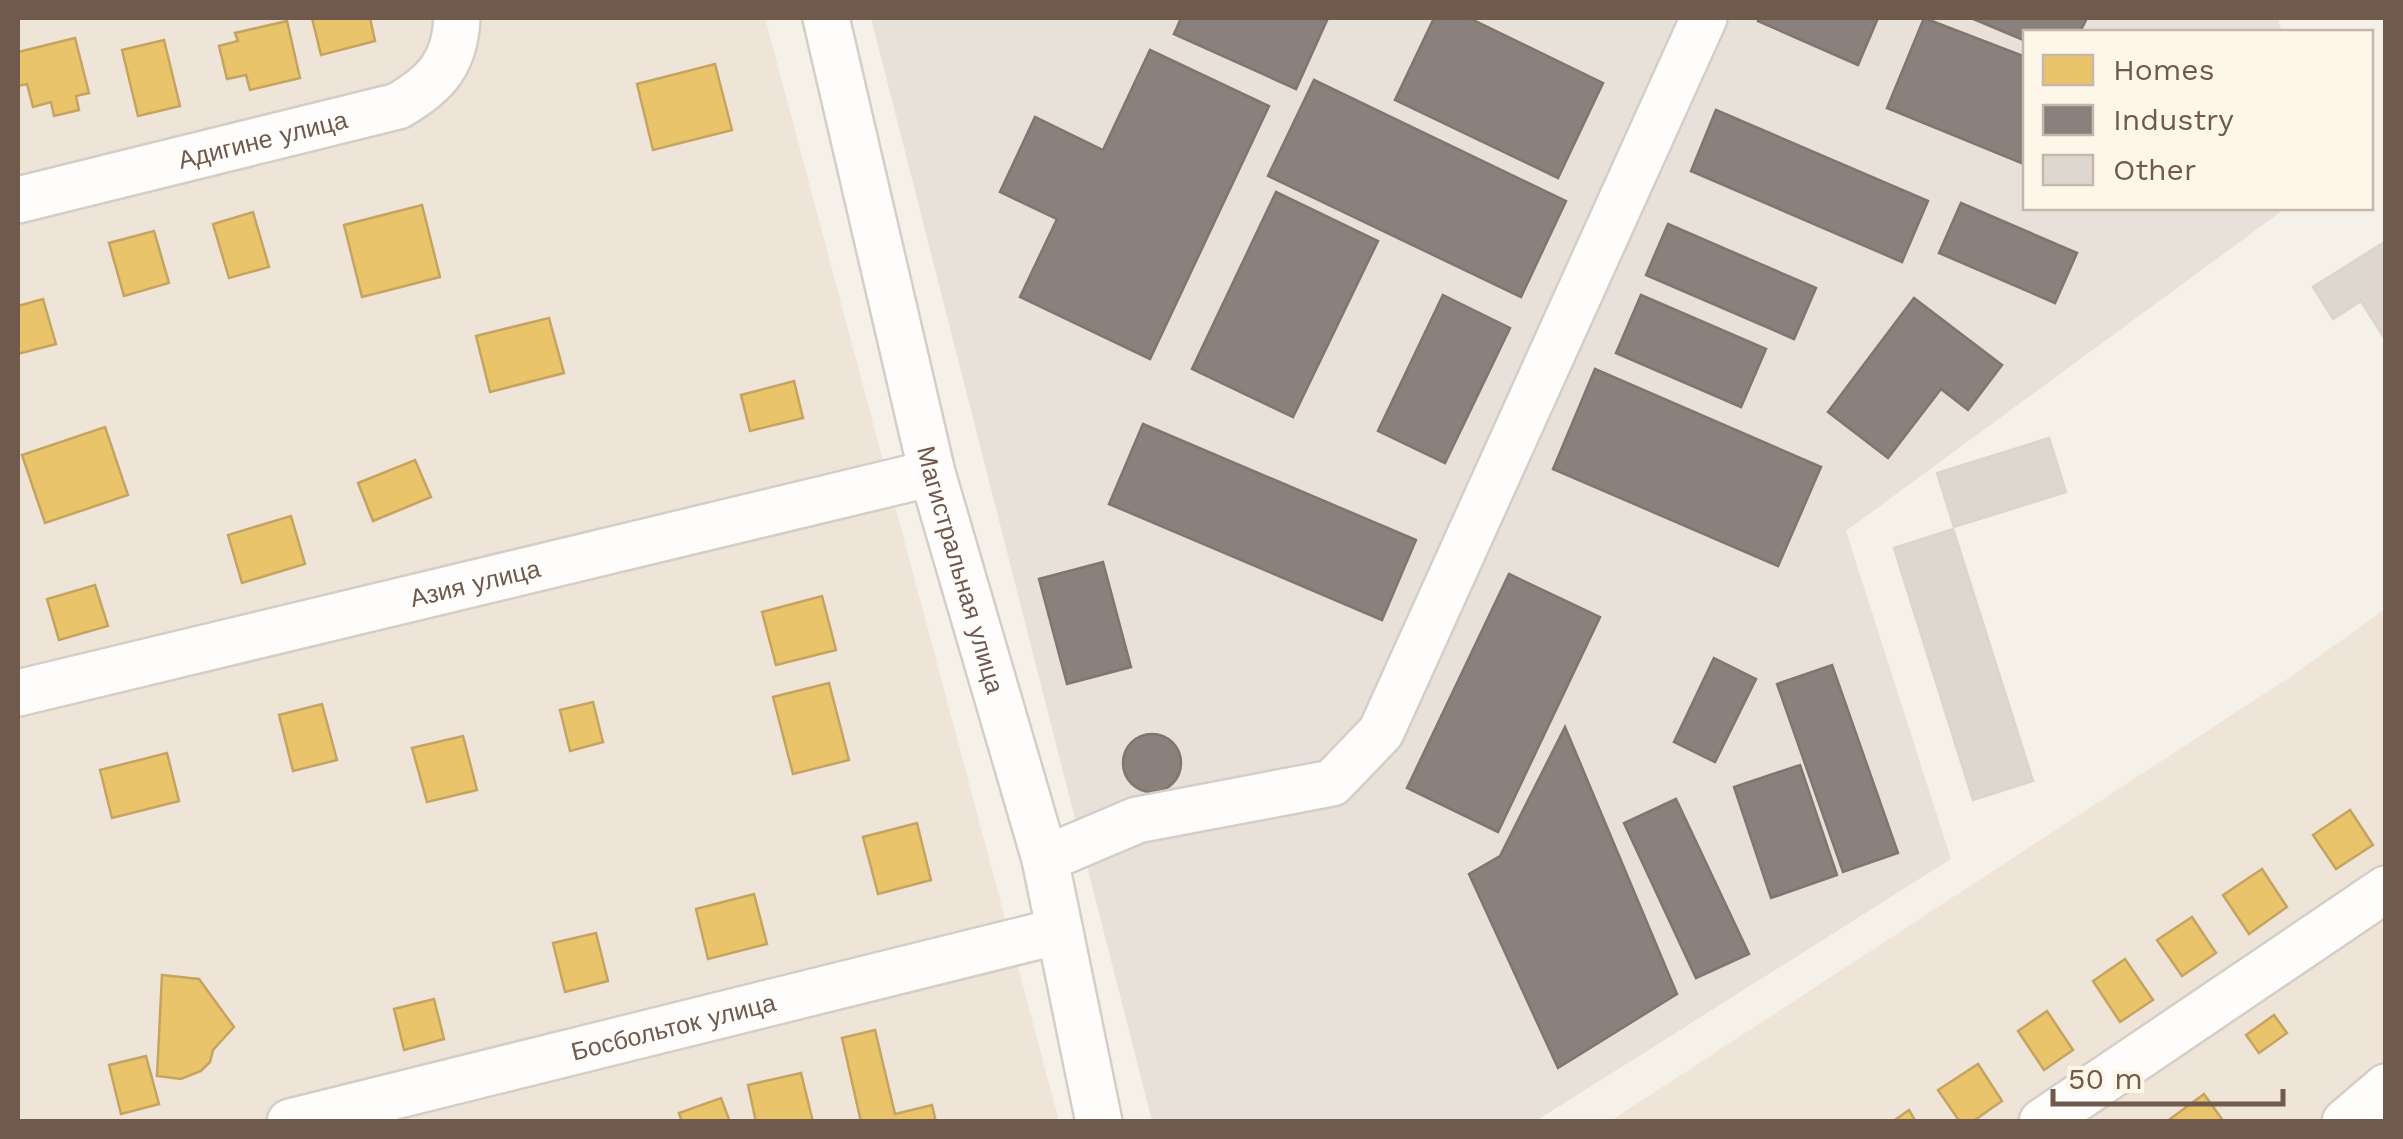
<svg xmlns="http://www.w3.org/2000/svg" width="2403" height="1139" font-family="'Work Sans',sans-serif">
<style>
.residential{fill:#eee4d7}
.industrial{fill:#e7e1da}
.homes{fill:#e9c46a;stroke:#c5a461;stroke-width:2.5}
.industry{fill:#8a817c;stroke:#82756e;stroke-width:2.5}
.building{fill:#ded7cf;stroke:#ddd4cc;stroke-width:2.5}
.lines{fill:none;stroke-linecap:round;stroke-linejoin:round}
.minor-casing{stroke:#d4cec7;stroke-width:50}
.minor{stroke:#fefdfc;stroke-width:45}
.labels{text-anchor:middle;stroke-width:10;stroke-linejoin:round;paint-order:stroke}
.street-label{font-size:25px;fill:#705a4c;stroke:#fdf6e9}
</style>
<rect width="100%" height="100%" fill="#f5f1e9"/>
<g class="residential">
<polygon points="18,18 765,18 1059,1121 18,1121"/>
<polygon points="2385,609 2385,1121 1609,1122 2293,675"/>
</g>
<polygon class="industrial" points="871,18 2278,18 2282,32 2026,32 2026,208 2286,208 1846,531 1951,859 1536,1121 1152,1121"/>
<g class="homes">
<polygon points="312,18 370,18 375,41 321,55"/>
<polygon points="287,21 300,78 250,90 246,75 227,79 219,46 238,41 235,33"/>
<polygon points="75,38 89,93 76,96 79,110 54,116 51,102 33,107 27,84 18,86 18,52"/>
<polygon points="164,40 180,106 138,116 122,50"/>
<polygon points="715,64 732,130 653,150 637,84"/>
<polygon points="422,205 440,277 362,297 344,225"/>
<polygon points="253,212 269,267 229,278 213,224"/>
<polygon points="154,231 169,283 124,296 109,243"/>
<polygon points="43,299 56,344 18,354 18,306"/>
<polygon points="549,318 564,373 490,392 476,336"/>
<polygon points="794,381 803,418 750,431 741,395"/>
<polygon points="105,427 128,495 45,523 22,455"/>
<polygon points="415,460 431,497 373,521 358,483"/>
<polygon points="291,516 305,564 242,583 228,535"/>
<polygon points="95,585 108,626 59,640 47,599"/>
<polygon points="822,596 836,650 776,665 762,612"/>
<polygon points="829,683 849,760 793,774 773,697"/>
<polygon points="593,702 603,742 570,751 560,710"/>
<polygon points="322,704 337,760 293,771 279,715"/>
<polygon points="463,736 477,790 427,802 412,748"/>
<polygon points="167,753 179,801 112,818 100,770"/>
<polygon points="2350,810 2373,845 2336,869 2313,835"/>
<polygon points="917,823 931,880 878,894 863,837"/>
<polygon points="2262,869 2287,907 2249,934 2223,895"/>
<polygon points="754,894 767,944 708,959 696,909"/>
<polygon points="2192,917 2216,953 2182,976 2157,940"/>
<polygon points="596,933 608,981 565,992 553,943"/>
<polygon points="2125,959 2153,1000 2120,1022 2093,981"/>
<polygon points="162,975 199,979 234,1027 213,1050 210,1062 201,1071 181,1079 157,1076"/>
<polygon points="434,999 444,1039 404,1050 394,1009"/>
<polygon points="2047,1011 2073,1050 2044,1070 2018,1031"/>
<polygon points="2274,1015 2287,1033 2259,1053 2246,1035"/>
<polygon points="875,1030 895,1114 932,1105 936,1122 861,1122 842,1038"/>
<polygon points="146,1056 159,1104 121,1114 109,1065"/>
<polygon points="1978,1064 2002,1101 1972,1122 1960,1122 1938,1090"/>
<polygon points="801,1073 813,1122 756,1122 748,1085"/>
<polygon points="2204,1094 2224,1122 2166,1122"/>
<polygon points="721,1098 730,1122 682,1122 679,1113"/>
<polygon points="1909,1110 1916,1122 1892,1122"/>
</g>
<g class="industry">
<polygon points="1181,18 1328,18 1296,89 1174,34"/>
<polygon points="1434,18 1469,18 1603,83 1558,178 1395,100"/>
<polygon points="1759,18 1878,18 1858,65 1758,21"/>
<polygon points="1924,18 2026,57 2026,165 1887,108"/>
<polygon points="1971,18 2087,18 2080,32 2026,32 2026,41"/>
<polygon points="1150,50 1269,106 1150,359 1020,297 1057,219 1000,192 1035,117 1103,150"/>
<polygon points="1314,80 1566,201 1521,297 1268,176"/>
<polygon points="1716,110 1928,201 1902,262 1691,171"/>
<polygon points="1276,192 1378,241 1293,417 1192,369"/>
<polygon points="1961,203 2077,253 2055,303 1939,253"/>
<polygon points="1668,224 1816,288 1794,339 1646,275"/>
<polygon points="1443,295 1510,328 1445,463 1378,431"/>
<polygon points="1641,295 1766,349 1741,407 1616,353"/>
<polygon points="1914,298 2002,365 1968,410 1941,389 1888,458 1828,412"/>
<polygon points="1595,369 1821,467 1778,566 1553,469"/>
<polygon points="1143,424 1416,540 1382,620 1109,504"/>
<polygon points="1103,562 1131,667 1067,684 1039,579"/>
<polygon points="1509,574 1600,617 1498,832 1407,788"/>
<polygon points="1714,658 1756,679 1715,762 1674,742"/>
<polygon points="1832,665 1898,853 1843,872 1777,684"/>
<polygon points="1565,727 1677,994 1558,1068 1469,874 1500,856"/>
<circle cx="1152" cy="763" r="29"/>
<polygon points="1800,765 1837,875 1771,898 1734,787"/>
<polygon points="1676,799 1749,954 1696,978 1624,823"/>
</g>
<g class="building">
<polygon points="2383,243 2386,248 2386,341 2361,301 2333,319 2313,287"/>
<polygon points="2049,438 2066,492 1954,527 1937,473"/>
<polygon points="1953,529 2033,781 1973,800 1894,548"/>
</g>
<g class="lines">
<defs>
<g id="minor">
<path id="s1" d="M826 18 932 473 1045 859 1099 1122"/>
<path id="s2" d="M18 200 398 106C436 84 455 63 457 18"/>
<path id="s3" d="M18 693 932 473"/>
<polyline points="1045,859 1137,820 1332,783 1381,732 1704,18"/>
<path id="s4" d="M290 1122 1059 931"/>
<polyline points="2042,1122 2386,889"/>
<polyline points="2345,1122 2386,1087"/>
</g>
</defs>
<use href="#minor" class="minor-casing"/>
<use href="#minor" class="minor"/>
</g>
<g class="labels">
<g class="street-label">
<text dy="9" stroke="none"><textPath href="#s2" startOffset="252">Адигине улица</textPath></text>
<text dy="9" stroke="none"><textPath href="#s1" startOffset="568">Магистральная улица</textPath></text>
<text dy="9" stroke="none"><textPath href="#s3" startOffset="470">Азия улица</textPath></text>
<text dy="9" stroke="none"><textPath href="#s4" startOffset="395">Босбольток улица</textPath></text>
</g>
</g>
<rect width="2403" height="1139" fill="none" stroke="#705a4c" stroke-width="40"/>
<rect x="2023" y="30" width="350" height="180" fill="#fdf6e9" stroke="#c5b8aa" stroke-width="2.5"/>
<rect x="2043" y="55" width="50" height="30" fill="#e9c46a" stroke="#c5b8aa" stroke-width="2.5"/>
<text x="2113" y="80" font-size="30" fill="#705a4c">Homes</text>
<rect x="2043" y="105" width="50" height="30" fill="#8a817c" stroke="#c5b8aa" stroke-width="2.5"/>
<text x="2113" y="130" font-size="30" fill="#705a4c">Industry</text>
<rect x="2043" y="155" width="50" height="30" fill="#ded7cf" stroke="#c5b8aa" stroke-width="2.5"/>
<text x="2113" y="180" font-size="30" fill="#705a4c">Other</text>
<path d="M2053 1089v15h230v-15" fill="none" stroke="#705a4c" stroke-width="5"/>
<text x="2068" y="1089" font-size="30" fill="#705a4c" stroke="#fdf6e9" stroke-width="8" paint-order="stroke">50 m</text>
</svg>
